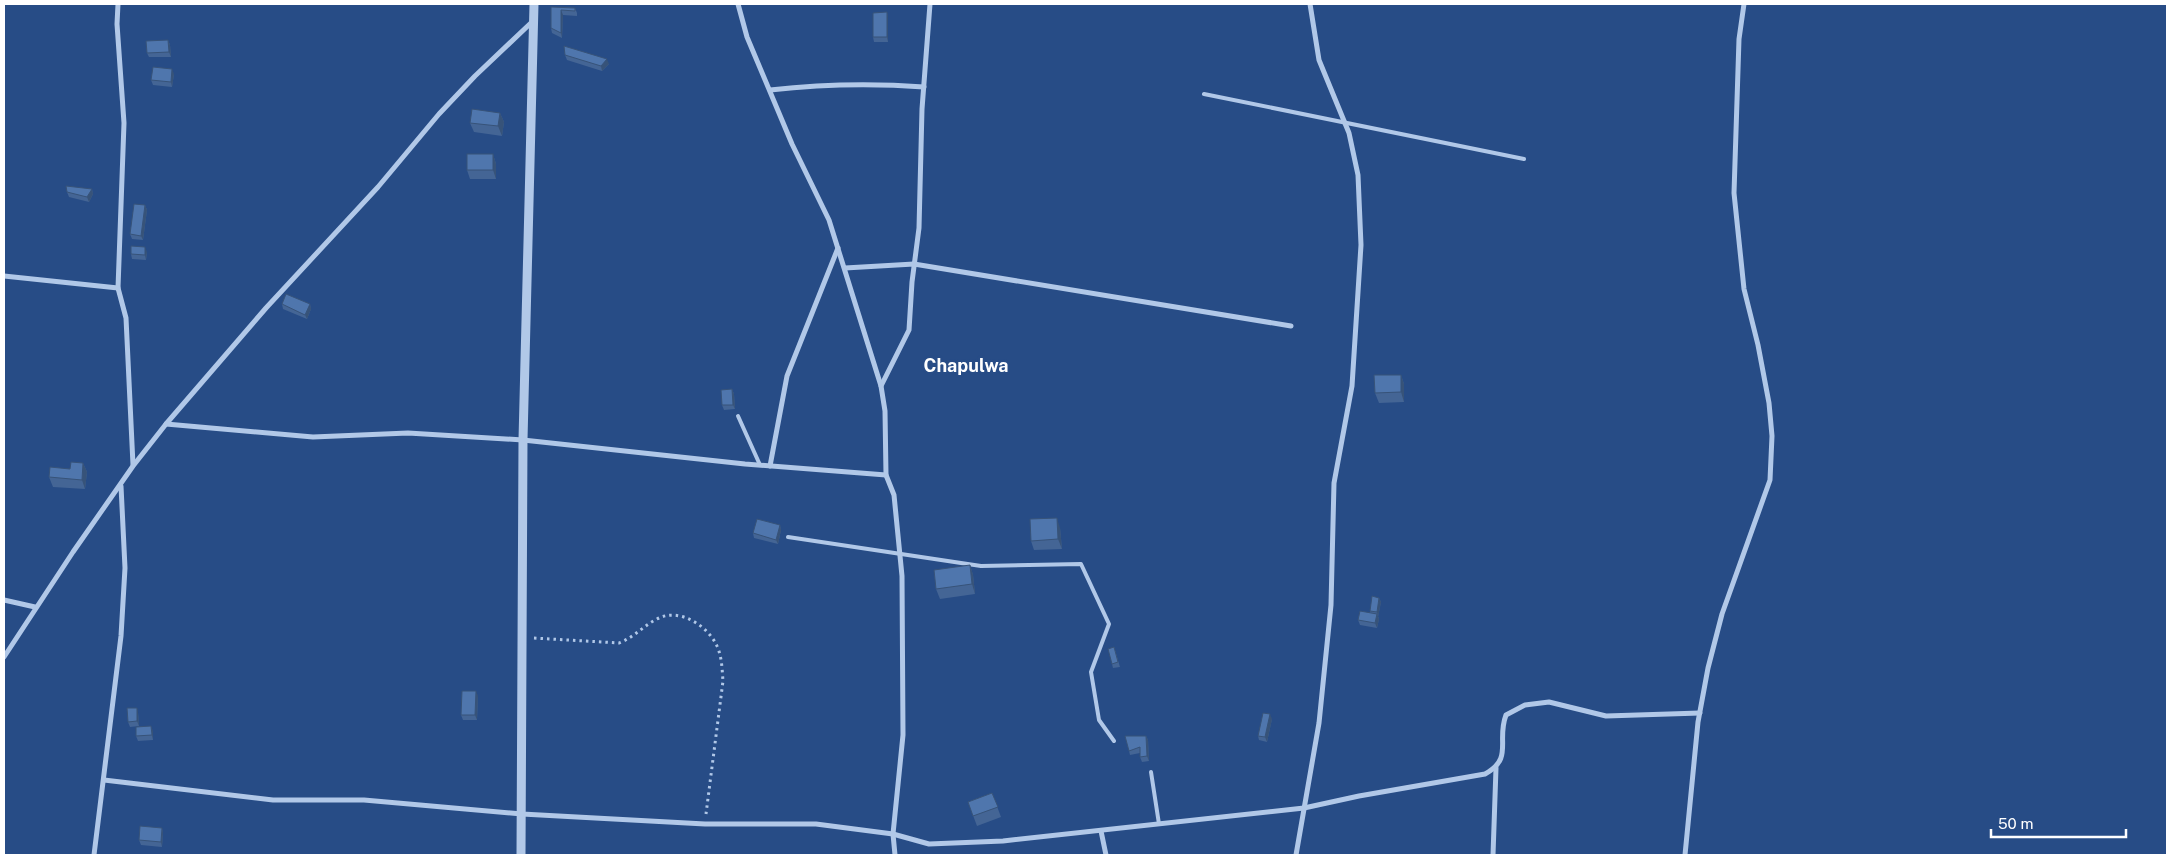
<svg xmlns="http://www.w3.org/2000/svg" width="2171" height="859" font-family="'Public Sans',sans-serif">
<style>
.lines{fill:none;stroke-linecap:round;stroke-linejoin:round}
.path{stroke:#b1c8e8;stroke-width:3;stroke-dasharray:2.5 4;stroke-linecap:butt}
.service{stroke:#b1c8e8;stroke-width:4}
.minor{stroke:#b1c8e8;stroke-width:5}
.tertiary{stroke:#b1c8e8;stroke-width:9}
.wall{fill:#446595}
.shaded-wall{fill:#375379}
.building{fill:#4f76ad;stroke:#375379}
.labels{text-anchor:middle;stroke-width:5;stroke-linejoin:round;paint-order:stroke}
.quarter-label{font-size:18px;font-weight:bold;fill:#fff;stroke:#274c86}
</style>
<rect width="100%" height="100%" fill="#274c86"/>
<g class="lines">
<path class="path" d="M534 638 619 643C635 637 645 624 659 618 680 608 708 626 717 646 722 657 722 669 723 681L706 814"/>
<g class="service">
<polyline points="1204,94 1524,159"/>
<polyline points="738,416 760,465"/>
<polyline points="788,537 981,566 1081,564 1109,624 1091,672 1099,720 1114,741"/>
<polyline points="1151,772 1159,824"/>
</g>
<g class="minor">
<polyline points="118,4 117,24 124,123 118,288 126,318 133,465"/>
<polyline points="738,4 747,37 792,144 829,220 881,386"/>
<path d="M770 90C823 84 871 83 924 87"/>
<polyline points="845,268 914,264 1291,326"/>
<polyline points="4,276 118,288"/>
<polyline points="166,424 313,437 408,433 523,440 745,464 886,475"/>
<polyline points="770,466 787,376 838,248"/>
<polyline points="4,600 35,607"/>
<polyline points="4,657 73,552 133,466 166,424 266,308 378,187 439,114 475,76 533,21"/>
<path d="M104 780 273 800H364L522 814 705 824H816L893 834 929 844 1003 841 1304 808 1359 796 1485 774C1514 758 1496 741 1506 715L1525 705 1549 702 1606 716 1700 713"/>
<polyline points="1101,831 1106,855"/>
<polyline points="94,855 121,636 125,568 121,486"/>
<polyline points="895,855 893,834 903,735 902,576 894,495 886,475 885,411 881,386 909,330 912,282 919,228 922,109 930,4"/>
<polyline points="1296,855 1319,723 1331,605 1334,483 1352,386 1361,245 1358,175 1349,133 1319,60 1310,4"/>
<polyline points="1493,855 1496,768"/>
<polyline points="1685,855 1698,722 1708,668 1722,614 1770,480 1772,436 1769,403 1758,345 1744,289 1734,193 1739,39 1744,4"/>
</g>
<polyline class="tertiary" points="521,855 523,440 534,4"/>
</g>
<g class="wall">
<polygon points="551,7 575,8 577,13 577,16 563,15 562,38 552,33 551,28"/>
<polygon points="887,12 888,17 888,42 874,42 873,37"/>
<polygon points="168,40 170,45 171,57 149,57 147,53"/>
<polygon points="565,55 609,64 602,71 567,60"/>
<polygon points="174,74 172,87 153,85 151,80"/>
<polygon points="500,113 504,122 502,136 474,132 470,123"/>
<polygon points="493,154 496,164 496,179 470,179 467,170"/>
<polygon points="92,189 93,194 89,202 69,197 67,192"/>
<polygon points="145,205 147,210 143,240 132,239 130,234"/>
<polygon points="147,252 146,260 132,259 131,254"/>
<polygon points="282,304 310,304 311,309 307,319 283,309"/>
<polygon points="1401,375 1404,384 1404,402 1379,403 1375,393"/>
<polygon points="732,389 734,394 735,409 724,410 722,405"/>
<polygon points="83,463 87,472 85,489 53,487 49,477"/>
<polygon points="780,525 781,530 778,544 754,538 753,533"/>
<polygon points="1060,528 1062,549 1034,550 1031,541"/>
<polygon points="970,565 973,575 975,594 940,599 936,589"/>
<polygon points="1379,598 1381,602 1378,617 1378,616 1379,619 1377,628 1360,625 1358,620 1370,613 1370,611"/>
<polygon points="1114,647 1120,667 1113,668 1112,664"/>
<polygon points="478,696 477,720 463,720 461,715"/>
<polygon points="138,712 139,726 130,727 128,722"/>
<polygon points="1272,719 1267,742 1259,740 1258,736"/>
<polygon points="153,731 153,740 138,741 136,736"/>
<polygon points="1146,736 1148,740 1149,761 1142,762 1140,757 1140,753 1130,755 1129,751"/>
<polygon points="992,793 1001,817 977,826 968,802"/>
<polygon points="162,828 163,833 162,847 141,845 139,840"/>
</g>
<g class="shaded-wall">
<polygon points="561,10 563,15 562,38 561,33"/>
<polygon points="887,12 888,17 888,42 887,37"/>
<polygon points="168,40 170,45 171,57 169,52"/>
<polygon points="607,59 609,64 602,71 601,66"/>
<polygon points="172,69 174,74 172,87 171,82"/>
<polygon points="500,113 504,122 502,136 498,126"/>
<polygon points="493,154 496,164 496,179 493,170"/>
<polygon points="92,189 93,194 89,202 87,197"/>
<polygon points="145,205 147,210 143,240 141,236"/>
<polygon points="145,247 147,252 146,260 145,255"/>
<polygon points="310,304 311,309 307,319 305,315"/>
<polygon points="1401,375 1404,384 1404,402 1401,392"/>
<polygon points="732,389 734,394 735,409 733,405"/>
<polygon points="83,463 87,472 85,489 82,480"/>
<polygon points="1057,518 1060,528 1062,549 1058,539"/>
<polygon points="780,525 781,530 778,544 776,540"/>
<polygon points="970,565 973,575 975,594 972,584"/>
<polygon points="1379,598 1381,602 1378,617 1377,612"/>
<polygon points="1377,614 1379,619 1377,628 1375,623"/>
<polygon points="476,691 478,696 477,720 475,715"/>
<polygon points="137,708 138,712 139,726 137,721"/>
<polygon points="1270,714 1272,719 1267,742 1265,737"/>
<polygon points="151,726 153,731 153,740 152,735"/>
<polygon points="1146,736 1148,740 1149,761 1147,756"/>
<polygon points="162,828 163,833 162,847 161,842"/>
</g>
<g class="building">
<polygon points="551,7 575,8 575,11 561,10 561,33 551,28"/>
<polygon points="887,12 887,37 873,37 873,13"/>
<polygon points="168,40 169,52 147,53 146,41"/>
<polygon points="564,46 607,59 601,66 565,55"/>
<polygon points="153,67 172,69 171,82 151,80"/>
<polygon points="472,109 500,113 498,126 470,123"/>
<rect x="467" y="154" width="26" height="16"/>
<polygon points="66,186 92,189 87,197 67,192"/>
<polygon points="134,204 145,205 141,236 130,234"/>
<polygon points="131,246 145,247 145,255 131,254"/>
<polygon points="286,294 310,304 305,315 282,304"/>
<polygon points="1374,375 1401,375 1401,392 1375,393"/>
<polygon points="732,389 733,405 722,405 721,390"/>
<polygon points="71,462 83,463 82,480 49,477 50,467 70,469"/>
<polygon points="1057,518 1058,539 1031,541 1030,519"/>
<polygon points="757,519 780,525 776,540 753,533"/>
<polygon points="970,565 972,584 936,589 934,570"/>
<polygon points="1372,596 1379,598 1377,612 1370,611"/>
<polygon points="1360,611 1377,614 1375,623 1358,620"/>
<polygon points="1114,647 1118,662 1112,664 1108,649"/>
<polygon points="462,691 476,691 475,715 461,715"/>
<polygon points="127,708 137,708 137,721 128,722"/>
<polygon points="1263,713 1270,714 1265,737 1258,736"/>
<polygon points="151,726 152,735 136,736 136,727"/>
<polygon points="1125,736 1146,736 1147,756 1140,757 1140,747 1129,751"/>
<polygon points="992,793 998,807 973,816 968,802"/>
<polygon points="140,826 162,828 161,842 139,840"/>
</g>
<g class="labels">
<g class="quarter-label">
<text x="966" y="372">Chapulwa</text>
</g>
</g>
<rect width="2171" height="859" fill="none" stroke="#ffffff" stroke-width="10"/>
<path d="M1991 829v8h135v-8" fill="none" stroke="#ffffff" stroke-width="2.5"/>
<text x="1998" y="829" font-size="15" fill="#ffffff" stroke="#274c86" stroke-width="4" paint-order="stroke">50 m</text>
</svg>
